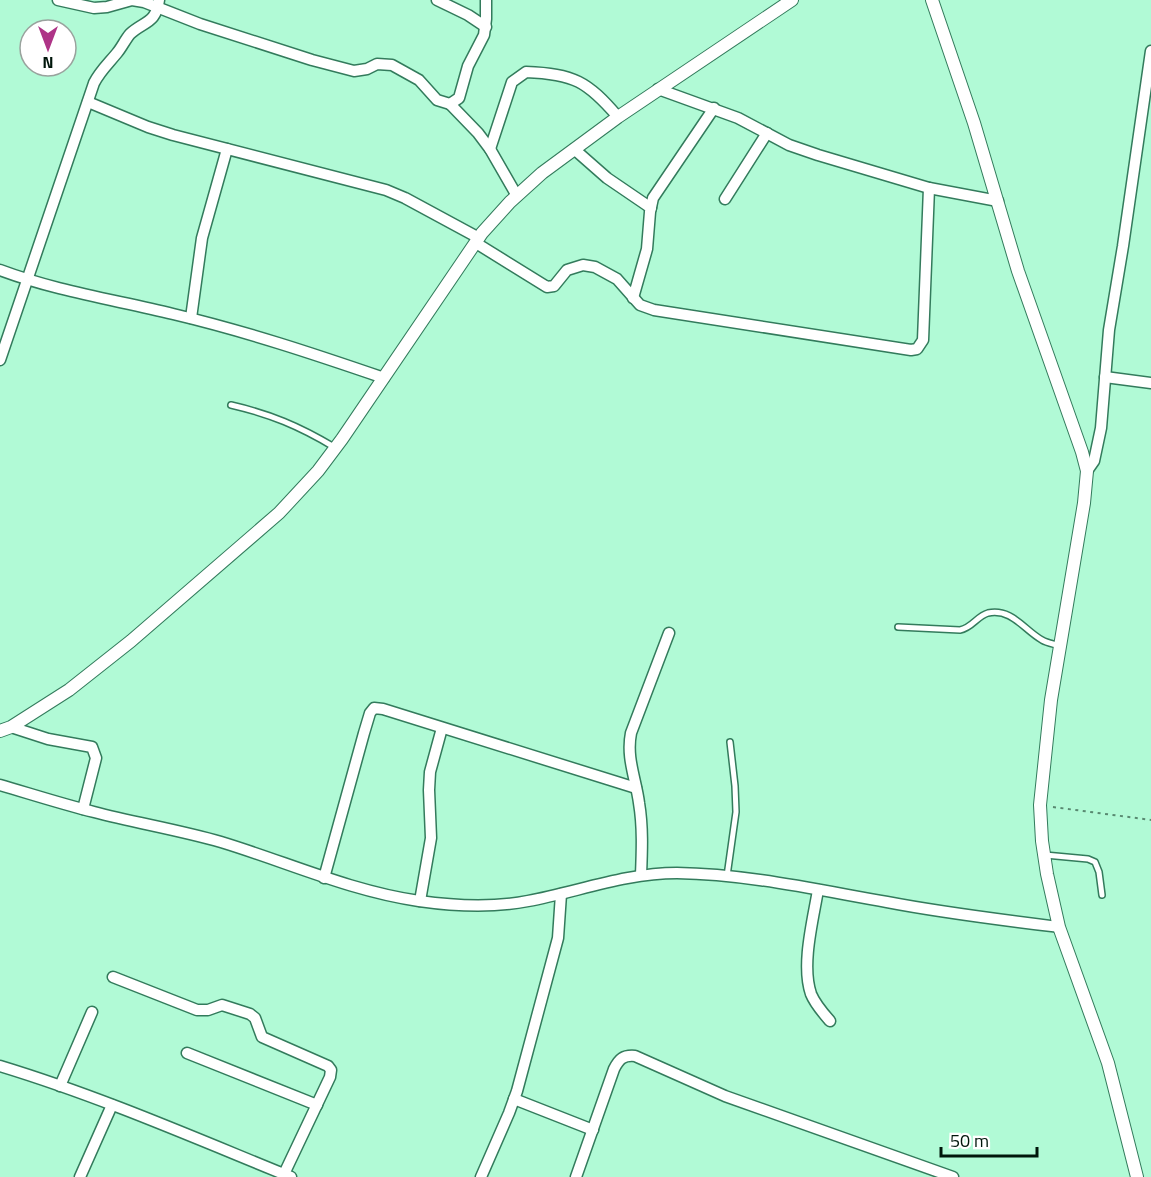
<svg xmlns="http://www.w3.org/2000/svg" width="1151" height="1177" font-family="'Titillium Web',sans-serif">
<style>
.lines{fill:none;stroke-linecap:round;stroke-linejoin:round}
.service-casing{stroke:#337b5c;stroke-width:8}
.minor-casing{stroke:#337b5c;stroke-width:13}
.tertiary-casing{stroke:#337b5c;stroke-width:14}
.path{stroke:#598971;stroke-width:2;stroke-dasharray:3 4.5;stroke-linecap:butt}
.service{stroke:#fff;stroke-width:5}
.minor{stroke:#fff;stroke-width:10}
.tertiary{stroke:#fff;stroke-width:12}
</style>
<rect width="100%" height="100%" fill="#b1fad6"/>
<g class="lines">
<defs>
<g id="service">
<path d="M231 405C270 414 299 426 334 447"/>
<path d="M898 627 960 630C972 628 977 616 988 613 1012 608 1024 630 1042 640 1047 643 1054 644 1060 646"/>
<polyline points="1045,855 1088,859 1095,862 1099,872 1102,895"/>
<polyline points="727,876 736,812 735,786 730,742"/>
</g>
<g id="minor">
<polyline points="58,0 94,8 107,7 132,0 144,2 200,24 312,60 354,71 367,69 377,64 392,65 419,80 437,100 450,104 459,98 468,66 484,35 486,19 486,0"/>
<polyline points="437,0 468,15 486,27"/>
<polyline points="658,89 738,118 789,145 818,155 929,188 998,201"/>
<polyline points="88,102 148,127 173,135 386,190 405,198 479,238"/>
<polyline points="450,104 478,133 490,149 517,196"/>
<path d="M490 149 512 82 526 72C574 74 587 81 618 117"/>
<polyline points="574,149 607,178 651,208"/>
<polyline points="725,199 767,133"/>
<polyline points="476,243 547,287 554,286 567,270 583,265 595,267 617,279 640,305 654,310 911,350 917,349 923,340 929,188"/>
<path d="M0 270C56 291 116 300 173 314 245 331 314 354 384 378"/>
<polyline points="633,298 647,249 650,212 653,198 714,108"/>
<polyline points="191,318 202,238 227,149"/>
<path d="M0 360 94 83C100 71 108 64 117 53 122 47 125 40 130 34 144 21 156 24 159 0"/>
<polyline points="1105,377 1151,383"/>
<polyline points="1087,471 1094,461 1101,428 1109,330 1123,246 1151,51"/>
<polyline points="11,727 48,739 92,747 96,758 83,809"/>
<path d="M0 785C31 794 62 804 94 812 136 823 179 830 221 842 287 862 350 891 419 901 454 906 493 908 528 901 577 892 626 873 677 873 747 874 818 890 887 902 944 913 1002 920 1059 927"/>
<path d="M641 875C642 851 643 827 639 803 636 779 626 758 631 733L669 633"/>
<polyline points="324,878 364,733 370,713 374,708 383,709 636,788"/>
<path d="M818 890C813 920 801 965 811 994 815 1004 823 1013 830 1021"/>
<polyline points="420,901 431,838 429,790 430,772 442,728"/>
<polyline points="113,977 197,1010 208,1010 222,1005 250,1014 255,1018 262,1037 328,1066 331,1070 330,1077 284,1174"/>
<polyline points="187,1053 317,1105"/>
<path d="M0 1066C99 1096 195 1138 291 1177"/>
<polyline points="60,1086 92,1012"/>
<polyline points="514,1099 593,1130"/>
<polyline points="80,1177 112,1105"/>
<polyline points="481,1177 509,1113 517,1091 558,938 561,894"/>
<path d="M576 1177 614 1069C619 1059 623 1055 635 1056L725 1096 953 1177"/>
</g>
<g id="tertiary">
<polyline points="932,0 974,123 1018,271 1082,452 1087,471 1084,503 1051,700 1040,805 1042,841 1047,874 1059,927 1108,1063 1137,1177"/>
<polyline points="0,731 11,727 69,690 131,641 279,513 318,471 342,439 482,233 510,202 542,173 618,117 792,0"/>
</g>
</defs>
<use href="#service" class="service-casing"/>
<use href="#minor" class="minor-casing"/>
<use href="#tertiary" class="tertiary-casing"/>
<polyline class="path" points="1053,807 1151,820"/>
<use href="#service" class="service"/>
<use href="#minor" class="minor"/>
<use href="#tertiary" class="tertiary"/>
</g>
<g transform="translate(48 48) rotate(180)"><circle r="28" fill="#ffffff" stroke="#99a29d" stroke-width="1.5"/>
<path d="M0-4.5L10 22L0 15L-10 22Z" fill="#ae3487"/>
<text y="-9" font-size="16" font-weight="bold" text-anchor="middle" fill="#00160b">N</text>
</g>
<path d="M941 1147v9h96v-9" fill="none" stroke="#00160b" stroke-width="3"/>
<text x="950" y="1147" font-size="18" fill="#00160b" stroke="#ffffff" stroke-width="4.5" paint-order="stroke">50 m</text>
</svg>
